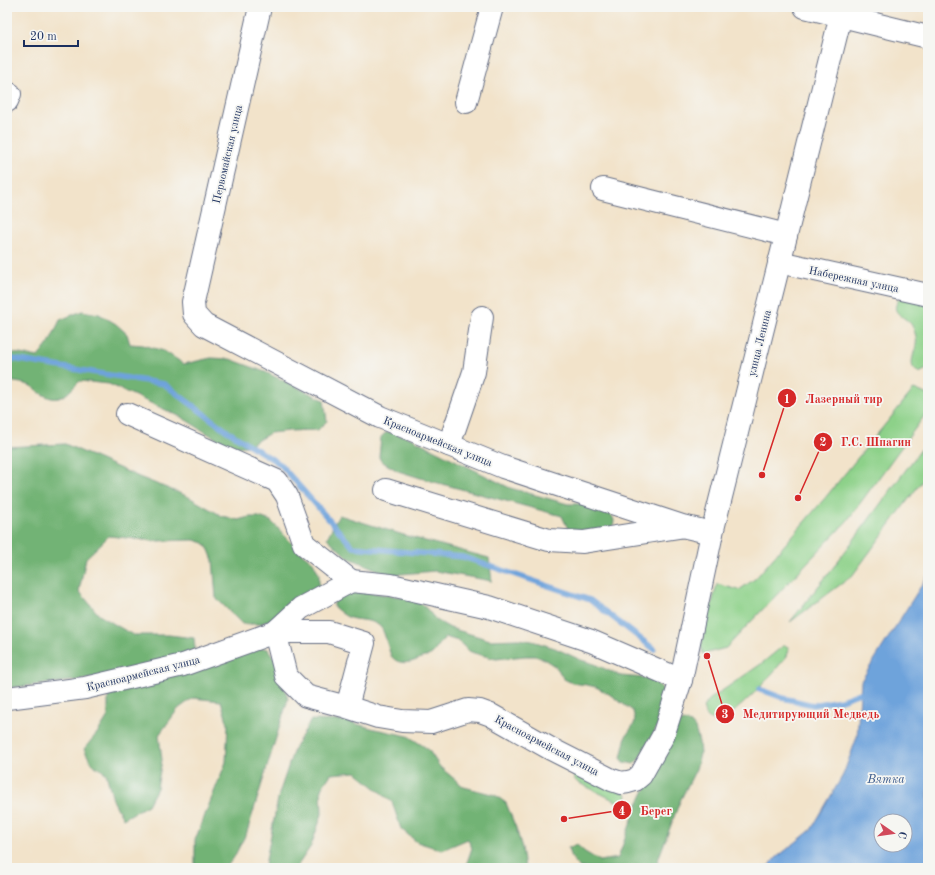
<svg xmlns="http://www.w3.org/2000/svg" width="935" height="875" font-family="'Old Standard TT',serif">
<style>
.green{fill:#8dd189;stroke:#548074}
.forest{fill:#72b375;stroke:#46716a}
.water{fill:#6ea3db;stroke:#44699c;fill-rule:evenodd}
.lines{fill:none;stroke-linecap:round;stroke-linejoin:round}
.stream{stroke:#6ea3db;stroke-width:5.5}
.minor-casing{stroke:#666e84;stroke-width:24}
.minor{stroke:#fff;stroke-width:22}
.labels{text-anchor:middle;stroke-width:3.5;stroke-linejoin:round;paint-order:stroke}
.street-label{font-size:11px;fill:#1b2f5e;stroke:#f6f6f2}
.water-label{font-size:12px;font-style:italic;fill:#38588a;stroke:#f6f6f2}
.leader{fill:none;stroke:#d62828;stroke-width:1.5}
.callout-dot{fill:#d62828;stroke:#f6f6f2;stroke-width:1.5}
.mark-label{font-size:12px;text-anchor:middle;font-weight:bold;fill:#fff}
.callout-label{font-size:12px;text-anchor:middle;font-weight:bold;fill:#d62828;stroke:#f6f6f2;stroke-width:3.5;stroke-linejoin:round;paint-order:stroke}
</style>
<rect width="100%" height="100%" fill="#f6f6f2"/>
<filter id="ink" filterUnits="userSpaceOnUse"><feTurbulence type="fractalNoise" baseFrequency=".025" numOctaves="2"/><feDisplacementMap in="SourceGraphic" scale="8" xChannelSelector="R" yChannelSelector="G"/><feConvolveMatrix kernelMatrix="1 2 1 2 8 2 1 2 1" color-interpolation-filters="sRGB"/></filter>
<filter id="wash" filterUnits="userSpaceOnUse"><feTurbulence type="fractalNoise" baseFrequency=".012" numOctaves="4" result="noise"/><feDisplacementMap in="SourceGraphic" scale="16" xChannelSelector="R" yChannelSelector="G"/><feGaussianBlur stdDeviation="0.9" result="paint"/><feColorMatrix in="noise" values="0 0 0 0 0 0 0 0 0 0 0 0 0 0 0 0 0 1.4 0 .05"/><feComposite in="paint" operator="in"/></filter>
<g filter="url(#wash)">
<rect width="100%" height="100%" fill="#f2e3ca"/>
<g class="green">
<path d="M900 298 928 303V367L927 369 919 373C918 371 915 371 914 369 909 363 915 352 916 345 917 341 916 337 915 333 914 330 913 327 911 324 903 315 888 313 900 298Z"/>
<polygon points="914,389 928,395 928,411 847,521 726,648 703,654 701,646 717,584 739,590 756,578 825,498"/>
<polygon points="928,440 928,473 852,576 790,622 832,569"/>
<path d="M784 645 788 647 789 650 787 656C772 674 756 693 738 708 734 712 730 716 726 718 714 725 705 718 703 707L710 699 761 664Z"/>
<path d="M575 773 625 793 627 795 626 800 623 802H618L577 782C574 779 573 777 575 773Z"/>
</g>
<g class="forest">
<path d="M82 311 99 314 116 324 127 334 130 344 143 345 164 351 184 364 211 358 230 359 265 372 324 400 327 421 318 430 289 431 270 433 248 446 236 447 215 438 181 417 109 384 80 381C69 391 61 405 44 395 39 393 36 389 31 386 25 383 14 382 7 381V352L38 357 49 343 60 320Z"/>
<polygon points="388,432 411,438 510,488 568,504 590,504 604,510 612,516 614,520 613,530 608,535 569,531 562,516 427,480 398,471 381,461 379,457 381,437 384,434"/>
<polygon points="65,444 139,477 187,496 222,516 238,520 249,517 259,517 271,521 300,552 313,562 319,574 319,585 317,594 277,617 260,624 242,624 216,598 213,560 209,550 204,543 194,540 155,541 109,536 86,558 79,591 99,615 133,635 169,635 194,638 195,649 176,660 106,677 7,688 7,447"/>
<polygon points="339,515 407,536 489,558 492,581 435,571 390,575 347,557 327,538"/>
<path d="M345 589 416 599 427 609 436 620 450 628 490 640 518 639 532 641 555 648 581 660 594 664 621 676 645 678 654 681 662 688 663 692V706L660 722 638 760 634 764 624 762 621 758 626 736 634 724 635 720 633 711 609 694 596 687 587 685 572 683 564 679 561 675 559 671 556 667 544 659 535 656H525L496 659 474 653 469 651 458 641 445 637C441 642 437 648 433 653 430 656 425 657 421 658 411 663 399 666 391 656 389 650 385 634 382 629 376 619 360 621 350 618 344 616 339 611 334 607V603Z"/>
<polygon points="257,647 268,649 278,664 288,699 247,832 233,859 225,868 198,868 195,866 195,840 226,762 228,724 221,701 193,698 178,709 159,735 162,760 157,788 148,805 123,819 113,800 106,773 92,764 84,749 98,732 108,716 108,693"/>
<polygon points="311,720 345,721 375,729 408,736 428,749 440,767 464,787 495,795 506,803 516,828 522,848 525,868 465,868 472,848 468,839 442,850 417,842 401,829 392,802 356,772 331,774 321,789 322,814 311,846 296,868 268,868 265,865 279,794 294,749"/>
<polygon points="683,721 691,723 695,728 699,742 700,754 696,769 680,801 659,857 656,868 580,868 570,855 568,848 577,845 585,852 600,861 618,858 636,808 666,749 674,726"/>
</g>
<path class="water" d="M928 575V868H766L776 858 811 830 843 775 857 737 861 681ZM881 821H905V845H881Z"/>
<g class="lines">
<g class="stream">
<polyline points="7,358 164,384 227,431 280,464 353,547 463,557 590,600 654,649"/>
<polyline points="759,689 783,698 813,705 841,700 860,693 866,692"/>
</g>
</g>
</g>
<g filter="url(#ink)">
<g class="lines">
<defs>
<g id="minor">
<polyline points="260,7 193,302 194,314 204,325 380,417 503,467 682,526 712,533"/>
<polyline points="805,7 928,37"/>
<polyline points="7,101 10,94"/>
<polyline points="466,102 492,7"/>
<polyline points="603,189 786,235"/>
<polyline points="779,262 928,295"/>
<polyline points="127,414 277,481 287,496 304,544 351,581"/>
<polyline points="449,445 474,372 482,317"/>
<polyline points="386,490 549,540 583,542 679,527"/>
<polyline points="351,581 391,585 489,607 591,641 681,680"/>
<polyline points="7,698 85,688 183,665 275,632 301,608 351,581"/>
<polyline points="347,707 364,643 329,632 275,632 286,676 306,696 347,707 378,717 402,721 431,722 468,710 480,711 491,715 551,749 612,780 621,783 628,782 635,780 641,775 663,736 681,680 712,533 843,7"/>
</g>
</defs>
<use href="#minor" class="minor-casing"/>
<use href="#minor" class="minor"/>
</g>
</g>
<g class="labels">
<g class="street-label">
<text transform="translate(227 154) rotate(-77)" y="4">Первомайская улица</text>
<text transform="translate(854 279) rotate(12)" y="4">Набережная улица</text>
<text transform="translate(759 343) rotate(-76)" y="4">улица Ленина</text>
<text transform="translate(438 441) rotate(22)" y="4">Красноармейская улица</text>
<text transform="translate(143 673) rotate(-14)" y="4">Красноармейская улица</text>
<text transform="translate(547 745) rotate(28)" y="4">Красноармейская улица</text>
</g>
<g class="water-label">
<text x="886" y="783">Вятка</text>
</g>
</g>
<path class="leader" d="M762 475L787 398M798 498L823 442M707 656L725 714M564 819L622 810"/>
<g class="callout-dot">
<circle cx="762" cy="475" r="4"/>
<circle cx="798" cy="498" r="4"/>
<circle cx="707" cy="656" r="4"/>
<circle cx="564" cy="819" r="4"/>
<circle cx="787" cy="398" r="10"/>
<circle cx="823" cy="442" r="10"/>
<circle cx="725" cy="714" r="10"/>
<circle cx="622" cy="810" r="10"/>
</g>
<g class="mark-label">
<text x="787" y="403">1</text>
<text x="823" y="446">2</text>
<text x="725" y="718">3</text>
<text x="622" y="815">4</text>
</g>
<g class="callout-label">
<text x="844" y="403">Лазерный тир</text>
<text x="876" y="446">Г.С. Шпагин</text>
<text x="811" y="718">Медитирующий Медведь</text>
<text x="656" y="815">Берег</text>
</g>
<rect width="935" height="875" fill="none" stroke="#f6f6f2" stroke-width="24"/>
<g transform="translate(893 833) rotate(103)"><circle r="19" fill="#f6f6f2" stroke="#9ea6b7"/>
<path d="M0-3L7 15L0 10L-7 15Z" fill="#d1495b"/>
<text y="-6" font-size="11" font-weight="bold" text-anchor="middle" fill="#1b2f5e">С</text>
</g>
<path d="M24 40v6h54v-6" fill="none" stroke="#1b2f5e" stroke-width="2"/>
<text x="30" y="40" font-size="12" fill="#1b2f5e" stroke="#f6f6f2" stroke-width="3" paint-order="stroke">20 m</text>
</svg>
